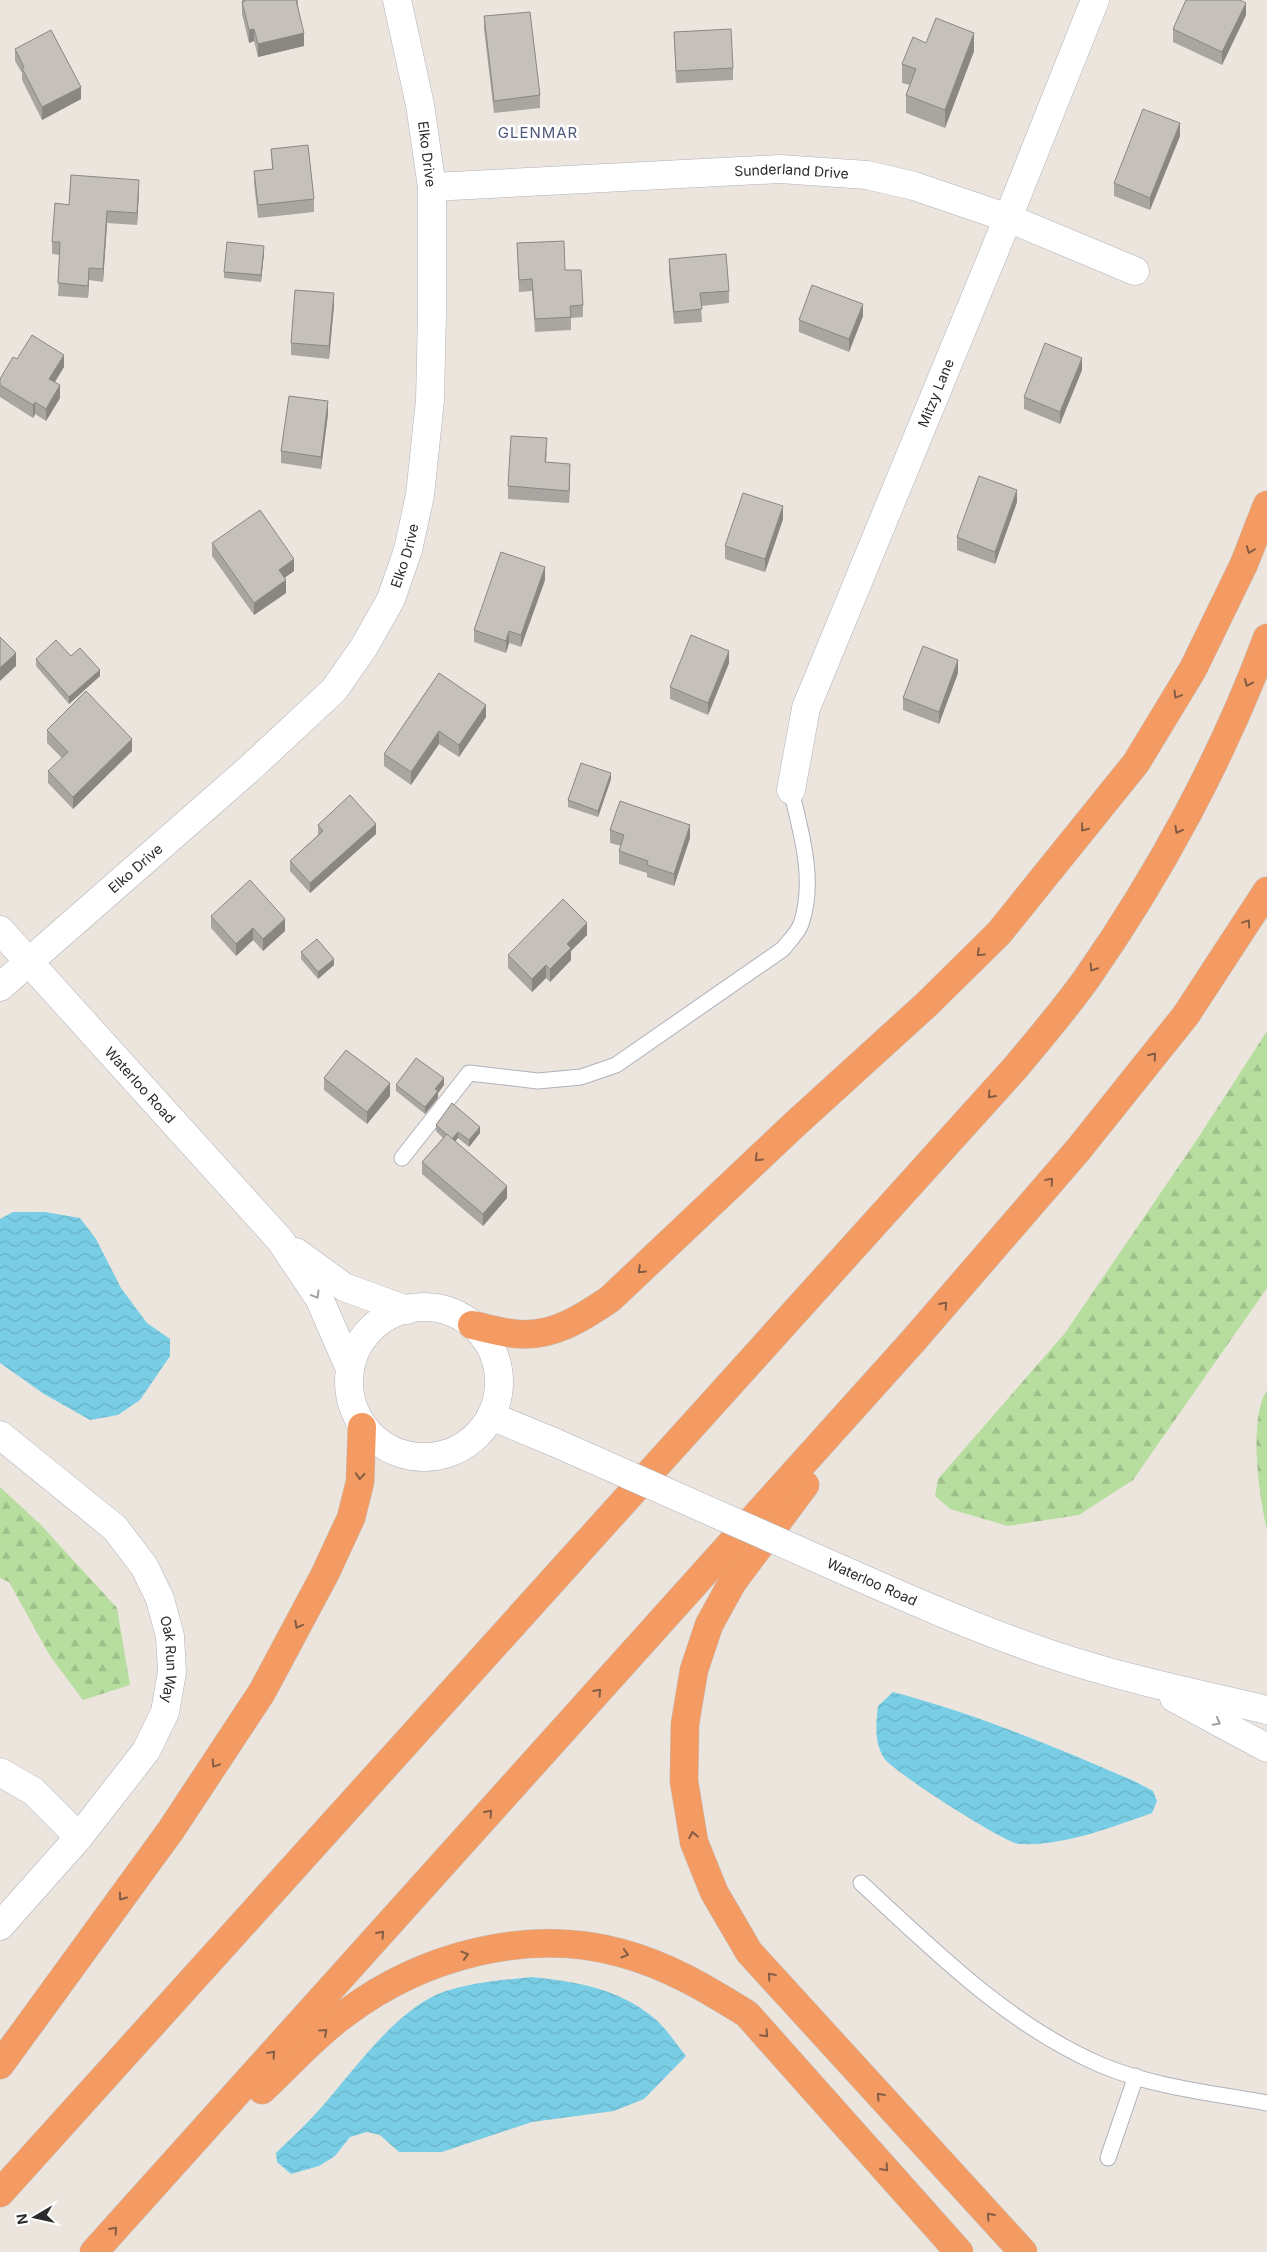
<svg xmlns="http://www.w3.org/2000/svg" width="1267" height="2252" font-family="Inter,sans-serif">
<style>
.forest{fill:url(#forest-firs)}
.water{fill:url(#water-waves)}
.lines{fill:none;stroke-linecap:round;stroke-linejoin:round}
.lane-casing{stroke:#afb1bb;stroke-width:17}
.street-casing{stroke:#afb1bb;stroke-width:29}
.secondary-casing{stroke:#afb1bb;stroke-width:29}
.highway-casing{stroke:#c4c4c4;stroke-width:29}
.lane{stroke:#fff;stroke-width:15}
.street{stroke:#fff;stroke-width:28}
.secondary{stroke:#fff;stroke-width:28}
.highway{stroke:#f39b62;stroke-width:28}
.secondary-bridge-casing{stroke:#afb1bb;stroke-width:29;stroke-linecap:butt}
.secondary-bridge{stroke:#fff;stroke-width:28}
.wall{fill:#a9a5a0}
.shaded-wall{fill:#8a8682}
.building{fill:#c5c0ba;stroke:#8a8682}
.oneway{stroke:#855d44}
.oneway2{stroke:#a0a0a0}
.labels{text-anchor:middle;stroke-width:5;stroke-linejoin:round;paint-order:stroke}
.street-label{font-size:14px;fill:#2b2b2b;stroke:#fff}
.neighbourhood-label{font-size:15px;letter-spacing:1px;fill:#4e5879;stroke:#fff}
</style>
<defs>
<pattern id="forest-firs" width="22" height="20" patternUnits="userSpaceOnUse" patternTransform="scale(1.25)"><rect width="22" height="20" fill="#b7de9f"/><path d="M5 1l3.5 6h-7zM16 11l3.5 6h-7z" fill="#9ebf89"/></pattern>
<pattern id="water-waves" width="16" height="10" patternUnits="userSpaceOnUse" patternTransform="scale(1.25)"><rect width="16" height="10" fill="#79cee6"/><path d="M0 5q4-4 8 0t8 0" fill="none" stroke="#69b1c5"/></pattern>
</defs>
<rect width="100%" height="100%" fill="#ece5de"/>
<g class="forest">
<polygon points="1267,1031 1267,1288 1133,1480 1079,1515 1008,1526 950,1509 935,1496 938,1479 1065,1333 1198,1138"/>
<path d="M1267 1390V1530C1259 1498 1248 1418 1267 1390Z"/>
<polygon points="0,1487 41,1525 117,1608 130,1685 83,1700 50,1656 9,1582 0,1578"/>
</g>
<g class="water">
<polygon points="13,1212 45,1212 80,1218 96,1239 121,1288 147,1323 170,1339 170,1356 140,1400 118,1415 90,1420 44,1394 0,1363 0,1219"/>
<path d="M893 1692C976 1714 1056 1747 1134 1781L1153 1791 1157 1801 1152 1813C1109 1828 1065 1846 1019 1844 1005 1843 893 1772 884 1758 874 1742 876 1723 878 1706Z"/>
<path d="M532 1977C577 1982 618 1988 654 2018 666 2028 676 2044 686 2056L644 2099 614 2111 532 2122 442 2152H399L380 2135 367 2132 350 2137 335 2156 319 2166 291 2174 277 2162 276 2153C290 2139 306 2125 319 2110 353 2072 397 2007 446 1991 473 1982 504 1980 532 1977Z"/>
</g>
<g class="lines">
<defs>
<g id="lane">
<path d="M402 1158 469 1073 538 1081 581 1077 616 1065 783 949C788 942 798 933 801 924 816 881 801 832 791 790"/>
<path d="M861 1883C935 1951 1008 2025 1101 2065 1153 2087 1212 2093 1267 2103"/>
<polyline points="1108,2158 1136,2076"/>
</g>
<g id="street">
<path id="s1" d="M432 187 780 169 867 175 914 186 1008 218 1135 271"/>
<path id="s2" d="M791 790 806 708 1008 218 1095 0"/>
<path id="s3" d="M0 987 248 770 334 690 364 647 391 599 408 550 420 495 430 400 432 314V187L420 105 397 0"/>
<path id="s4" d="M0 1435 115 1528 144 1566 160 1599 170 1636 172 1672 165 1712 146 1751 79 1837 0 1926"/>
<polyline points="0,1772 33,1791 79,1837"/>
</g>
<g id="secondary">
<path id="s5" d="M0 930 280 1240 319 1298 350 1369"/>
<polyline points="296,1252 344,1287 407,1310"/>
<circle cx="424" cy="1382" r="75"/>
<polyline points="491,1416 556,1443"/>
<path d="M843 1570C911 1600 979 1630 1050 1654 1121 1678 1194 1693 1267 1710"/>
<polyline points="1174,1698 1267,1748"/>
</g>
<g id="highway">
<path d="M472 1325C487 1328 503 1333 518 1334 553 1337 582 1318 610 1299L794 1125 927 1004 999 933 1136 763 1193 669 1244 564 1267 505"/>
<polyline points="805,1485 732,1583 709,1625 694,1670 685,1724 684,1781 694,1842 714,1892 749,1952 1023,2252"/>
<polyline points="0,2065 171,1830 262,1692 325,1574 351,1518 360,1482 362,1427"/>
<path d="M262 2090C289 2065 316 2034 346 2013 422 1956 528 1927 621 1953 667 1965 707 1989 747 2014L959 2252"/>
<path d="M0 2193 1016 1067C1040 1038 1065 1009 1087 978 1159 875 1223 757 1267 638"/>
<polyline points="94,2252 913,1341 1078,1150 1186,1015 1267,891"/>
</g>
</defs>
<use href="#lane" class="lane-casing"/>
<use href="#street" class="street-casing"/>
<use href="#secondary" class="secondary-casing"/>
<use href="#highway" class="highway-casing"/>
<use href="#lane" class="lane"/>
<use href="#street" class="street"/>
<use href="#secondary" class="secondary"/>
<use href="#highway" class="highway"/>
<defs>
<polyline id="secondary-bridge" points="556,1443 843,1570"/>
</defs>
<use href="#secondary-bridge" class="secondary-bridge-casing"/>
<use href="#secondary-bridge" class="secondary-bridge"/>
</g>
<g class="wall">
<polygon points="242,0 298,0 298,6 304,46 258,57 254,41 249,43 242,14"/>
<polygon points="1246,15 1222,65 1173,42 1173,29"/>
<polygon points="484,16 540,95 540,108 494,113 484,29"/>
<polygon points="674,32 733,68 733,80 676,83"/>
<polygon points="926,43 974,51 945,128 906,113 906,95 910,85 902,83 902,64"/>
<polygon points="15,49 81,99 42,120 22,80 22,73 15,61"/>
<polygon points="1180,136 1150,210 1114,196 1114,183"/>
<polygon points="271,149 314,199 314,212 258,218 254,183 254,171 272,169"/>
<polygon points="139,192 137,225 107,223 103,282 89,280 88,298 58,296 60,255 52,254 52,242 69,205"/>
<polygon points="517,243 565,270 583,305 583,317 571,318 571,330 535,332 532,291 519,292"/>
<polygon points="264,253 261,282 224,278 224,272"/>
<polygon points="669,259 729,291 729,303 701,306 702,322 674,324 669,272"/>
<polygon points="334,305 329,359 291,355 291,343"/>
<polygon points="863,316 849,352 799,332 799,320"/>
<polygon points="17,359 64,367 55,382 60,398 46,421 35,414 33,418 0,397 0,379"/>
<polygon points="1082,370 1060,424 1024,409 1024,397"/>
<polygon points="328,414 321,469 281,463 281,451"/>
<polygon points="547,451 546,462 570,476 569,503 508,499 508,486"/>
<polygon points="1017,502 995,564 957,550 957,537"/>
<polygon points="783,519 765,572 725,559 725,546"/>
<polygon points="212,543 294,571 284,578 286,593 254,615 212,556"/>
<polygon points="545,580 521,647 509,643 506,653 474,642 474,630"/>
<polygon points="71,656 100,676 69,704 36,666 36,659"/>
<polygon points="729,663 708,715 670,699 670,687"/>
<polygon points="439,673 486,717 459,757 439,744 411,785 384,766 384,754"/>
<polygon points="958,673 939,724 903,710 903,698"/>
<polygon points="47,730 132,751 73,809 48,783 48,771 62,758 47,743"/>
<polygon points="611,779 598,817 568,807 568,800"/>
<polygon points="318,825 376,834 310,893 290,871 290,861 318,835"/>
<polygon points="610,830 690,838 674,886 647,877 647,873 619,864 619,851 621,846 610,843"/>
<polygon points="211,916 285,931 263,951 253,940 236,956 211,928"/>
<polygon points="587,935 571,951 571,960 550,982 546,978 532,992 508,968 508,955"/>
<polygon points="301,952 334,965 318,979 301,959"/>
<polygon points="324,1078 390,1096 367,1124 324,1090"/>
<polygon points="396,1085 444,1085 438,1093 438,1098 425,1114 396,1091"/>
<polygon points="436,1125 480,1133 469,1147 458,1138 455,1141 507,1198 483,1226 422,1174 422,1162 443,1138 436,1131"/>
</g>
<g class="shaded-wall">
<polygon points="1246,3 1246,15 1222,65 1222,52"/>
<polygon points="254,29 254,41 249,43 249,30"/>
<polygon points="304,33 304,46 258,57 258,44"/>
<polygon points="974,33 974,51 945,128 945,110"/>
<polygon points="81,87 81,99 42,120 42,107"/>
<polygon points="1180,123 1180,136 1150,210 1150,198"/>
<polygon points="139,180 139,192 137,225 137,213"/>
<polygon points="107,211 107,223 103,282 103,269"/>
<polygon points="264,246 264,253 261,282 261,275"/>
<polygon points="89,268 89,280 88,298 88,286"/>
<polygon points="334,293 334,305 329,359 329,346"/>
<polygon points="863,304 863,316 849,352 849,339"/>
<polygon points="64,355 64,367 49,391 49,379"/>
<polygon points="1082,358 1082,370 1060,424 1060,412"/>
<polygon points="60,385 60,398 46,421 46,409"/>
<polygon points="328,401 328,414 321,469 321,457"/>
<polygon points="35,402 35,414 33,418 33,405"/>
<polygon points="570,464 570,476 569,503 569,491"/>
<polygon points="1017,490 1017,502 995,564 995,552"/>
<polygon points="783,506 783,519 765,572 765,559"/>
<polygon points="294,559 294,571 279,582 279,570"/>
<polygon points="545,567 545,580 521,647 521,635"/>
<polygon points="286,580 286,593 254,615 254,603"/>
<polygon points="509,631 509,643 506,653 506,641"/>
<polygon points="729,651 729,663 708,715 708,703"/>
<polygon points="16,653 16,666 0,681 0,668"/>
<polygon points="958,660 958,673 939,724 939,712"/>
<polygon points="100,670 100,676 69,704 69,697"/>
<polygon points="486,705 486,717 459,757 459,745"/>
<polygon points="439,731 439,744 411,785 411,772"/>
<polygon points="132,739 132,751 73,809 73,797"/>
<polygon points="611,773 611,779 598,817 598,811"/>
<polygon points="376,824 376,834 310,893 310,883"/>
<polygon points="690,825 690,838 674,886 674,874"/>
<polygon points="285,919 285,931 263,951 263,939"/>
<polygon points="587,923 587,935 571,951 571,960 550,982 550,969 567,944"/>
<polygon points="253,928 253,940 236,956 236,944"/>
<polygon points="334,959 334,965 318,979 318,972"/>
<polygon points="546,965 546,978 532,992 532,979"/>
<polygon points="444,1078 444,1085 438,1093 438,1098 425,1114 425,1107 435,1089"/>
<polygon points="390,1083 390,1096 367,1124 367,1112"/>
<polygon points="480,1127 480,1133 469,1147 469,1140"/>
<polygon points="458,1132 458,1138 452,1145 452,1139"/>
<polygon points="507,1186 507,1198 483,1226 483,1214"/>
</g>
<g class="building">
<polygon points="245,0 296,0 304,33 258,44 254,29 249,30 242,2 245,1"/>
<polygon points="1186,0 1240,0 1246,3 1222,52 1173,29"/>
<polygon points="530,12 540,95 494,101 484,16"/>
<polygon points="936,18 974,33 945,110 906,95 916,69 902,64 913,37 926,43"/>
<polygon points="731,29 733,68 676,71 674,32"/>
<polygon points="51,30 81,87 42,107 22,68 24,67 15,49"/>
<polygon points="1143,109 1180,123 1150,198 1114,183"/>
<polygon points="308,145 314,199 258,205 254,171 273,169 271,149"/>
<polygon points="71,175 139,180 137,213 107,211 103,269 89,268 88,286 58,283 60,242 52,242 55,203 69,205"/>
<polygon points="564,241 565,270 581,270 583,305 570,306 571,317 535,319 532,279 519,280 517,243"/>
<polygon points="227,242 264,246 261,275 224,272"/>
<polygon points="726,254 729,291 700,293 702,309 674,312 669,259"/>
<polygon points="812,285 863,304 849,339 799,320"/>
<polygon points="295,290 334,293 329,346 291,343"/>
<polygon points="32,335 64,355 49,379 60,385 46,409 35,402 33,405 0,385 0,379 13,357 17,359"/>
<polygon points="1045,343 1082,358 1060,412 1024,397"/>
<polygon points="289,396 328,401 321,457 281,451"/>
<polygon points="511,436 547,438 545,462 570,464 569,491 508,486"/>
<polygon points="979,476 1017,490 995,552 957,537"/>
<polygon points="743,493 783,506 765,559 725,546"/>
<polygon points="260,510 294,559 279,570 286,580 254,603 212,543"/>
<polygon points="501,552 545,567 521,635 509,631 506,641 474,630"/>
<polygon points="691,635 729,651 708,703 670,687"/>
<polygon points="0,637 16,653 0,668"/>
<polygon points="56,640 71,656 80,648 100,670 69,697 36,659"/>
<polygon points="923,646 958,660 939,712 903,698"/>
<polygon points="439,673 486,705 459,745 439,731 411,772 384,754"/>
<polygon points="86,691 132,739 73,797 48,771 68,752 47,730"/>
<polygon points="581,763 611,773 598,811 568,800"/>
<polygon points="350,795 376,824 310,883 290,861 323,831 318,825"/>
<polygon points="620,801 690,825 674,874 647,865 648,861 619,851 624,835 610,830"/>
<polygon points="250,880 285,919 263,939 253,928 236,944 211,916"/>
<polygon points="563,899 587,923 567,944 571,948 550,969 546,965 532,979 508,955"/>
<polygon points="317,939 334,959 318,972 301,952"/>
<polygon points="346,1050 390,1083 367,1112 324,1078"/>
<polygon points="416,1058 444,1078 435,1089 438,1091 425,1107 396,1085"/>
<polygon points="452,1103 480,1127 469,1140 458,1132 452,1139 436,1125"/>
<polygon points="447,1134 507,1186 483,1214 422,1162"/>
</g>
<defs><path id="oneway-chevron" d="M-2-3.5L2.5 0L-2 3.5" fill="none" stroke-width="1.6" stroke-linecap="round" stroke-linejoin="round" transform="scale(1.25)"/></defs>
<g class="oneway">
<use href="#oneway-chevron" transform="translate(1250 550) rotate(111)"/>
<use href="#oneway-chevron" transform="translate(1248 683) rotate(114)"/>
<use href="#oneway-chevron" transform="translate(1177 695) rotate(121)"/>
<use href="#oneway-chevron" transform="translate(1084 828) rotate(128)"/>
<use href="#oneway-chevron" transform="translate(1178 830) rotate(118)"/>
<use href="#oneway-chevron" transform="translate(1247 923) rotate(-56)"/>
<use href="#oneway-chevron" transform="translate(980 953) rotate(136)"/>
<use href="#oneway-chevron" transform="translate(1093 968) rotate(122)"/>
<use href="#oneway-chevron" transform="translate(1153 1056) rotate(-51)"/>
<use href="#oneway-chevron" transform="translate(991 1095) rotate(132)"/>
<use href="#oneway-chevron" transform="translate(758 1158) rotate(136)"/>
<use href="#oneway-chevron" transform="translate(1050 1181) rotate(-49)"/>
<use href="#oneway-chevron" transform="translate(641 1270) rotate(136)"/>
<use href="#oneway-chevron" transform="translate(944 1305) rotate(-49)"/>
<use href="#oneway-chevron" transform="translate(360 1476) rotate(94)"/>
<use href="#oneway-chevron" transform="translate(298 1625) rotate(118)"/>
<use href="#oneway-chevron" transform="translate(598 1692) rotate(-48)"/>
<use href="#oneway-chevron" transform="translate(215 1764) rotate(124)"/>
<use href="#oneway-chevron" transform="translate(489 1813) rotate(-48)"/>
<use href="#oneway-chevron" transform="translate(693 1835) rotate(-101)"/>
<use href="#oneway-chevron" transform="translate(122 1897) rotate(126)"/>
<use href="#oneway-chevron" transform="translate(381 1934) rotate(-48)"/>
<use href="#oneway-chevron" transform="translate(625 1954) rotate(17)"/>
<use href="#oneway-chevron" transform="translate(465 1955) rotate(-17)"/>
<use href="#oneway-chevron" transform="translate(771 1976) rotate(-132)"/>
<use href="#oneway-chevron" transform="translate(324 2032) rotate(-42)"/>
<use href="#oneway-chevron" transform="translate(765 2034) rotate(47)"/>
<use href="#oneway-chevron" transform="translate(272 2054) rotate(-48)"/>
<use href="#oneway-chevron" transform="translate(880 2096) rotate(-132)"/>
<use href="#oneway-chevron" transform="translate(885 2168) rotate(48)"/>
<use href="#oneway-chevron" transform="translate(990 2216) rotate(-132)"/>
<use href="#oneway-chevron" transform="translate(114 2230) rotate(-48)"/>
</g>
<g class="oneway2">
<use href="#oneway-chevron" transform="translate(316 1295) rotate(59)"/>
<use href="#oneway-chevron" transform="translate(1217 1722) rotate(28)"/>
</g>
<g class="labels">
<g class="street-label">
<text transform="translate(427 154) rotate(83)" y="5">Elko Drive</text>
<text dy="5" stroke="none"><textPath href="#s1" startOffset="360">Sunderland Drive</textPath></text>
<text dy="5" stroke="none"><textPath href="#s2" startOffset="424">Mitzy Lane</textPath></text>
<text dy="5" stroke="none"><textPath href="#s3" startOffset="600">Elko Drive</textPath></text>
<text dy="5" stroke="none"><textPath href="#s3" startOffset="180">Elko Drive</textPath></text>
<text dy="5" stroke="none"><textPath href="#s5" startOffset="209">Waterloo Road</textPath></text>
<text transform="translate(872 1582) rotate(24)" y="5">Waterloo Road</text>
<text dy="5" stroke="none"><textPath href="#s4" startOffset="294">Oak Run Way</textPath></text>
</g>
<g class="neighbourhood-label">
<text x="538" y="138">GLENMAR</text>
</g>
</g>
<g transform="translate(35 2217) rotate(261)" stroke="#ffffff" stroke-width="4" paint-order="stroke">
<path d="M0-4L9 19L0 12L-9 19Z" fill="#2b2b2b"/>
<text y="-8" font-size="14" font-weight="bold" text-anchor="middle" fill="#2b2b2b">N</text>
</g>
</svg>
